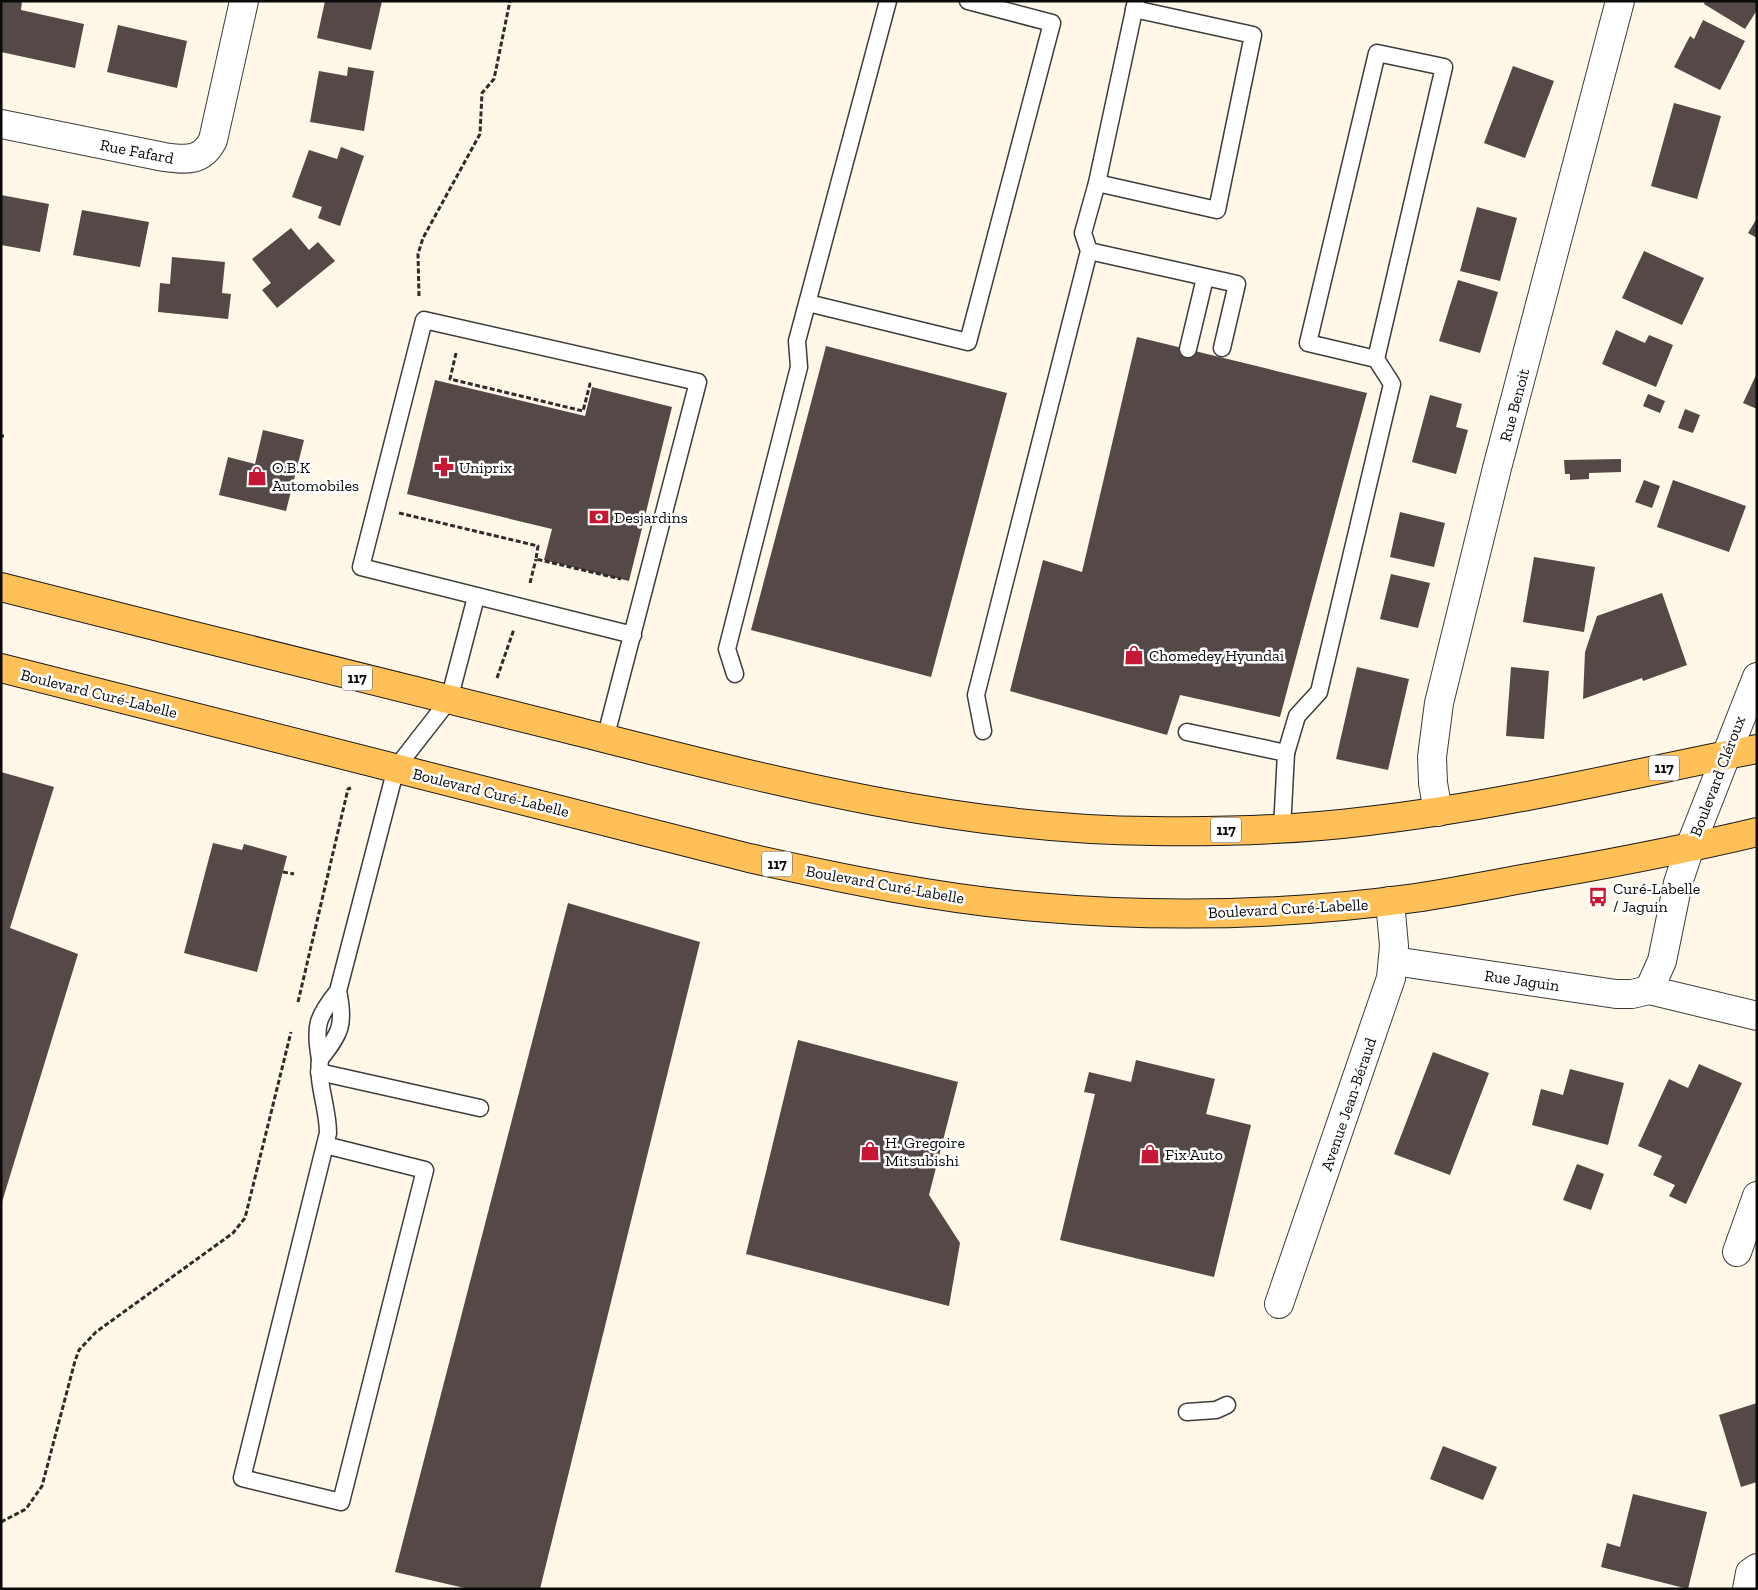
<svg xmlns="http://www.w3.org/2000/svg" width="1758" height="1590" font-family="'Zilla Slab',serif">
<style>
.building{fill:#544946}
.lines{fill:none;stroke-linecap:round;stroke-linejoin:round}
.service-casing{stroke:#3d3d3d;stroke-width:19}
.minor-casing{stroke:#3d3d3d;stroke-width:30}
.tertiary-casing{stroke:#3d3d3d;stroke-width:30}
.primary-casing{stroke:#1b1b1b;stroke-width:30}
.path{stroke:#2c2c2c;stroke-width:3;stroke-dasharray:5 2.5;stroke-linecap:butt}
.service{stroke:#fff;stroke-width:16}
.minor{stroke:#fff;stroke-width:28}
.tertiary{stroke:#fff;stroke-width:28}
.primary{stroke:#ffc157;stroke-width:28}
.labels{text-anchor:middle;stroke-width:5;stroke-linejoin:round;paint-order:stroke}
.shield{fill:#fff;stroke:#545454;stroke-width:1}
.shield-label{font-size:15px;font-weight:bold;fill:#0a0a0a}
.street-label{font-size:16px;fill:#0a0a0a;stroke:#fff}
.poi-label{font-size:16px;fill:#0a0a0a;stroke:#fff;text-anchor:start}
</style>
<rect width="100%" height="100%" fill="#fff7e7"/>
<g class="building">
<polygon points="2,1 22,1 21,10 84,24 75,68 1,52"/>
<polygon points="325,1 382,1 371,50 317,38"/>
<polygon points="1705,1 1757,1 1757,10 1745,29 1704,4"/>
<polygon points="1703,20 1745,41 1720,90 1674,67 1690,36 1694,39"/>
<polygon points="118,25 187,41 177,88 107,72"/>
<polygon points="1513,66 1554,81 1525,158 1484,143"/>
<polygon points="348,67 374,71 364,131 310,122 319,71 347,76"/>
<polygon points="1674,103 1721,116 1697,199 1651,186"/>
<polygon points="341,147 364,156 340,226 318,218 322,207 292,197 309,150 337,159"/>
<polygon points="1,195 49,204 40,252 1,245"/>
<polygon points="1477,207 1517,218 1500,281 1460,271"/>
<polygon points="82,210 149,222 140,267 73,255"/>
<polygon points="1757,218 1757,238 1748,233"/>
<polygon points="291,228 309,250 318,242 335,261 277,308 262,290 271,283 252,259"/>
<polygon points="1644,251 1704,278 1682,325 1622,298"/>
<polygon points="172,257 225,262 222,293 231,294 228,319 158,312 160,283 170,284"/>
<polygon points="1458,280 1498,292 1480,353 1439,341"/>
<polygon points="1616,330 1645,343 1649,335 1673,345 1656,387 1602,364"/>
<polygon points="1137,337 1367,393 1280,717 1180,695 1167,735 1010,691 1043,560 1082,572"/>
<polygon points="826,346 1007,393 931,677 751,630"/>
<polygon points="1757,373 1757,409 1743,403"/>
<polygon points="435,380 585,416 592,387 672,407 629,581 544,560 552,529 407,494"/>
<polygon points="1648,394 1665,401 1660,413 1643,406"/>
<polygon points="1430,395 1462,404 1456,427 1468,430 1456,474 1412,462"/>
<polygon points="1685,409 1700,415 1693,433 1678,428"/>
<polygon points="263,430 304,440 286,511 219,495 228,457 255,464"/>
<polygon points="1621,459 1621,472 1589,473 1589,479 1570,480 1570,474 1565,474 1564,460"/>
<polygon points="1644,480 1660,486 1652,508 1635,502"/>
<polygon points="1673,480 1746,506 1729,552 1657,527"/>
<polygon points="1400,512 1445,523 1434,567 1390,557"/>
<polygon points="1534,557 1595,567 1584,632 1523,622"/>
<polygon points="1391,574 1430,583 1418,628 1380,619"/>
<polygon points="1662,593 1687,665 1643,681 1642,678 1583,699 1585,652 1597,616"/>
<polygon points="1357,667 1409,679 1388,770 1336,759"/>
<polygon points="1511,667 1549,671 1544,739 1506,736"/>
<polygon points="1,772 54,787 10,928 78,954 2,1202"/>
<polygon points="213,843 242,850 244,844 287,856 257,972 184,953"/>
<polygon points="568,903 700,942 540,1589 469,1589 395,1572"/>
<polygon points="798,1040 958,1082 929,1195 960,1243 949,1306 746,1254"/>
<polygon points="1433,1052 1489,1073 1450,1175 1394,1154"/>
<polygon points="1136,1060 1215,1079 1206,1114 1251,1125 1214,1277 1060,1240 1095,1094 1084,1092 1089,1072 1131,1082"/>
<polygon points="1699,1064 1742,1083 1686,1204 1669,1196 1675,1185 1653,1175 1662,1156 1638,1146 1669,1079 1688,1088"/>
<polygon points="1570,1069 1624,1083 1608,1145 1532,1125 1541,1089 1563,1095"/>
<polygon points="1577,1164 1604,1174 1591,1210 1563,1200"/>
<polygon points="1757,1403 1757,1482 1741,1487 1719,1415"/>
<polygon points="1443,1446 1497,1467 1483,1500 1430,1479"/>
<polygon points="1633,1494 1707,1512 1688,1589 1601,1567 1607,1543 1620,1547"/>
</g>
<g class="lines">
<defs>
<g id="service">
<polyline points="1097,183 1217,210 1253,35 1134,9"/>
<polyline points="1089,251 1237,284 1222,348"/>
<polyline points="808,303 968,342 1052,23 968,1"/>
<polyline points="1188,349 1205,278"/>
<polyline points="735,674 727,649 799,367 797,341 888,1"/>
<polyline points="983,731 976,695 1089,251 1083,233 1097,183 1136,1"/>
<polyline points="1187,732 1286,753 1282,829"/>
<polyline points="605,739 698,382 424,320 361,567 633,635"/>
<polyline points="1286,753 1297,716 1319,692 1392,384 1376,359 1308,343 1377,53 1444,67 1376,359"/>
<path d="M338 991C345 1024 341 1033 320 1059 314 1026 317 1017 338 991L396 768 449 700 476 597"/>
<path d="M320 1059C317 1085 328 1108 328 1133L242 1478 341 1502 425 1170 325 1145"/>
<polyline points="319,1072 480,1108"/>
<polyline points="1187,1412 1216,1410 1227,1405"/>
</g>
<g id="minor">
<path d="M1 124 164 157C186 160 202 162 213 140L244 1"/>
<polyline points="1438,812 1433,783 1432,757 1439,703 1497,468 1620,1"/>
<polyline points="1394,961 1616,994 1632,994 1649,990 1757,1016"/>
<polyline points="1649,990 1662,961 1678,883 1690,847"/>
<polyline points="1737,1252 1757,1196"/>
<polyline points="1279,1304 1391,978 1394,946 1390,901"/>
<polyline points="1747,1589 1750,1573 1757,1568"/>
</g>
<polyline id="tertiary" points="1690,847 1757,677"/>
<g id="primary">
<path d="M1 587C187 635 374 680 560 727 754 776 951 830 1152 831 1224 832 1296 830 1368 821 1499 806 1627 775 1757 749"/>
<path d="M1 668 749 858C844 879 939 899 1036 907 1161 918 1290 915 1415 898 1462 891 1509 881 1556 873 1623 861 1690 848 1757 832"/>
</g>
</defs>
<use href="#service" class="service-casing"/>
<use href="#minor" class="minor-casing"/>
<use href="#tertiary" class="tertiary-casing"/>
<use href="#primary" class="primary-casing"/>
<g class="path">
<polyline points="419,296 418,254 423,238 480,134 482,93 494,79 510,1"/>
<polyline points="456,353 450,379 583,411 590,384 592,384"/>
<polyline points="1,436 4,436"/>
<polyline points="399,513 538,546 536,559 621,579"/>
<polyline points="530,583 536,559"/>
<polyline points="497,678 514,629"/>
<polyline points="283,872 294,874"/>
<polyline points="298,1002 348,789 351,788"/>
<polyline points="1,1522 26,1509 42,1486 75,1361 79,1350 96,1332 233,1233 245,1218 291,1032"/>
</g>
<use href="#service" class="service"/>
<use href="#minor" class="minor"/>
<use href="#tertiary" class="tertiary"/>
<use href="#primary" class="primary"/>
</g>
<defs>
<symbol id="pharmacy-bare" viewBox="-9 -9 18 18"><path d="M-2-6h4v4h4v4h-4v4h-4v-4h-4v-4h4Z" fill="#c61735" stroke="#fff" stroke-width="2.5" paint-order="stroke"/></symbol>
<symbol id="shop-bare" viewBox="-9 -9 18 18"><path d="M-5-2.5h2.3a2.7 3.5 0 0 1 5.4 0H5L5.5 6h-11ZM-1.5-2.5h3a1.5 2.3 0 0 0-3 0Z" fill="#c61735" stroke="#fff" stroke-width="2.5" paint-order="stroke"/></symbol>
<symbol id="bank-bare" viewBox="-9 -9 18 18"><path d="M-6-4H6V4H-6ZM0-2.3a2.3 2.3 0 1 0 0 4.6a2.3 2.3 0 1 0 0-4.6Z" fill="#c61735" stroke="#fff" stroke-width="2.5" paint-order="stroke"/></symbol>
<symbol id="bus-bare" viewBox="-9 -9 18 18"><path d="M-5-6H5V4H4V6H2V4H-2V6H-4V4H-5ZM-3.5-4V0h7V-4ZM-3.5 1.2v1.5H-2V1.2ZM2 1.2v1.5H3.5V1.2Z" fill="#c61735" stroke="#fff" stroke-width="2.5" paint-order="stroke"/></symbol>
</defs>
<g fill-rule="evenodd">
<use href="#pharmacy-bare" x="430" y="453" width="28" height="28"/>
<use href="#shop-bare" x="243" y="462" width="28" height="28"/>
<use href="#bank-bare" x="585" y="503" width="28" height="28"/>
<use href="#shop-bare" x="1120" y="641" width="28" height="28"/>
<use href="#bus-bare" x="1584" y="883" width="28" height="28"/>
<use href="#shop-bare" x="856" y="1137" width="28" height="28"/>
<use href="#shop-bare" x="1136" y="1140" width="28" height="28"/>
</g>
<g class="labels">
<g class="shield">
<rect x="342" y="665.5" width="30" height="25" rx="4"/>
<rect x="1649" y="755.5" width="30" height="25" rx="4"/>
<rect x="1211" y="817.5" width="30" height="25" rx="4"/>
<rect x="762" y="851.5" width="30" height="25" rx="4"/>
</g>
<g class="shield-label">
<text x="357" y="683">117</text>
<text x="1664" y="773">117</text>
<text x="1226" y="835">117</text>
<text x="777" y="869">117</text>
</g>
<g class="street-label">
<text transform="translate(137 151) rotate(11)" y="6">Rue Fafard</text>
<text transform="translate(1514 405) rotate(-75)" y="6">Rue Benoit</text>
<text transform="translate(99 693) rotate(14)" y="6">Boulevard Curé-Labelle</text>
<text transform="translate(1717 776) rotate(-69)" y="6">Boulevard Cléroux</text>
<text transform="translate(491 792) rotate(14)" y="6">Boulevard Curé-Labelle</text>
<text transform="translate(885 884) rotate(10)" y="6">Boulevard Curé-Labelle</text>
<text transform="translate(1288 908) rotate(-3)" y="6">Boulevard Curé-Labelle</text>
<text transform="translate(1522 980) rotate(8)" y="6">Rue Jaguin</text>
<text transform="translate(1348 1104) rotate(-71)" y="6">Avenue Jean-Béraud</text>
</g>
<g class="poi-label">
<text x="272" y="473">O.B.K<tspan x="272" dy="18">Automobiles</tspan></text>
<text x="459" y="473">Uniprix</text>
<text x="614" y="523">Desjardins</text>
<text x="1149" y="661">Chomedey Hyundai</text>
<text x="1613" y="894">Curé-Labelle<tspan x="1613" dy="18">/ Jaguin</tspan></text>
<text x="885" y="1148">H. Gregoire<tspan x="885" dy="18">Mitsubishi</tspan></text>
<text x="1165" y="1160">Fix Auto</text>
</g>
</g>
<rect width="1758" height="1590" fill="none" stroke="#0a0a0a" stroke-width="5"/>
</svg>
